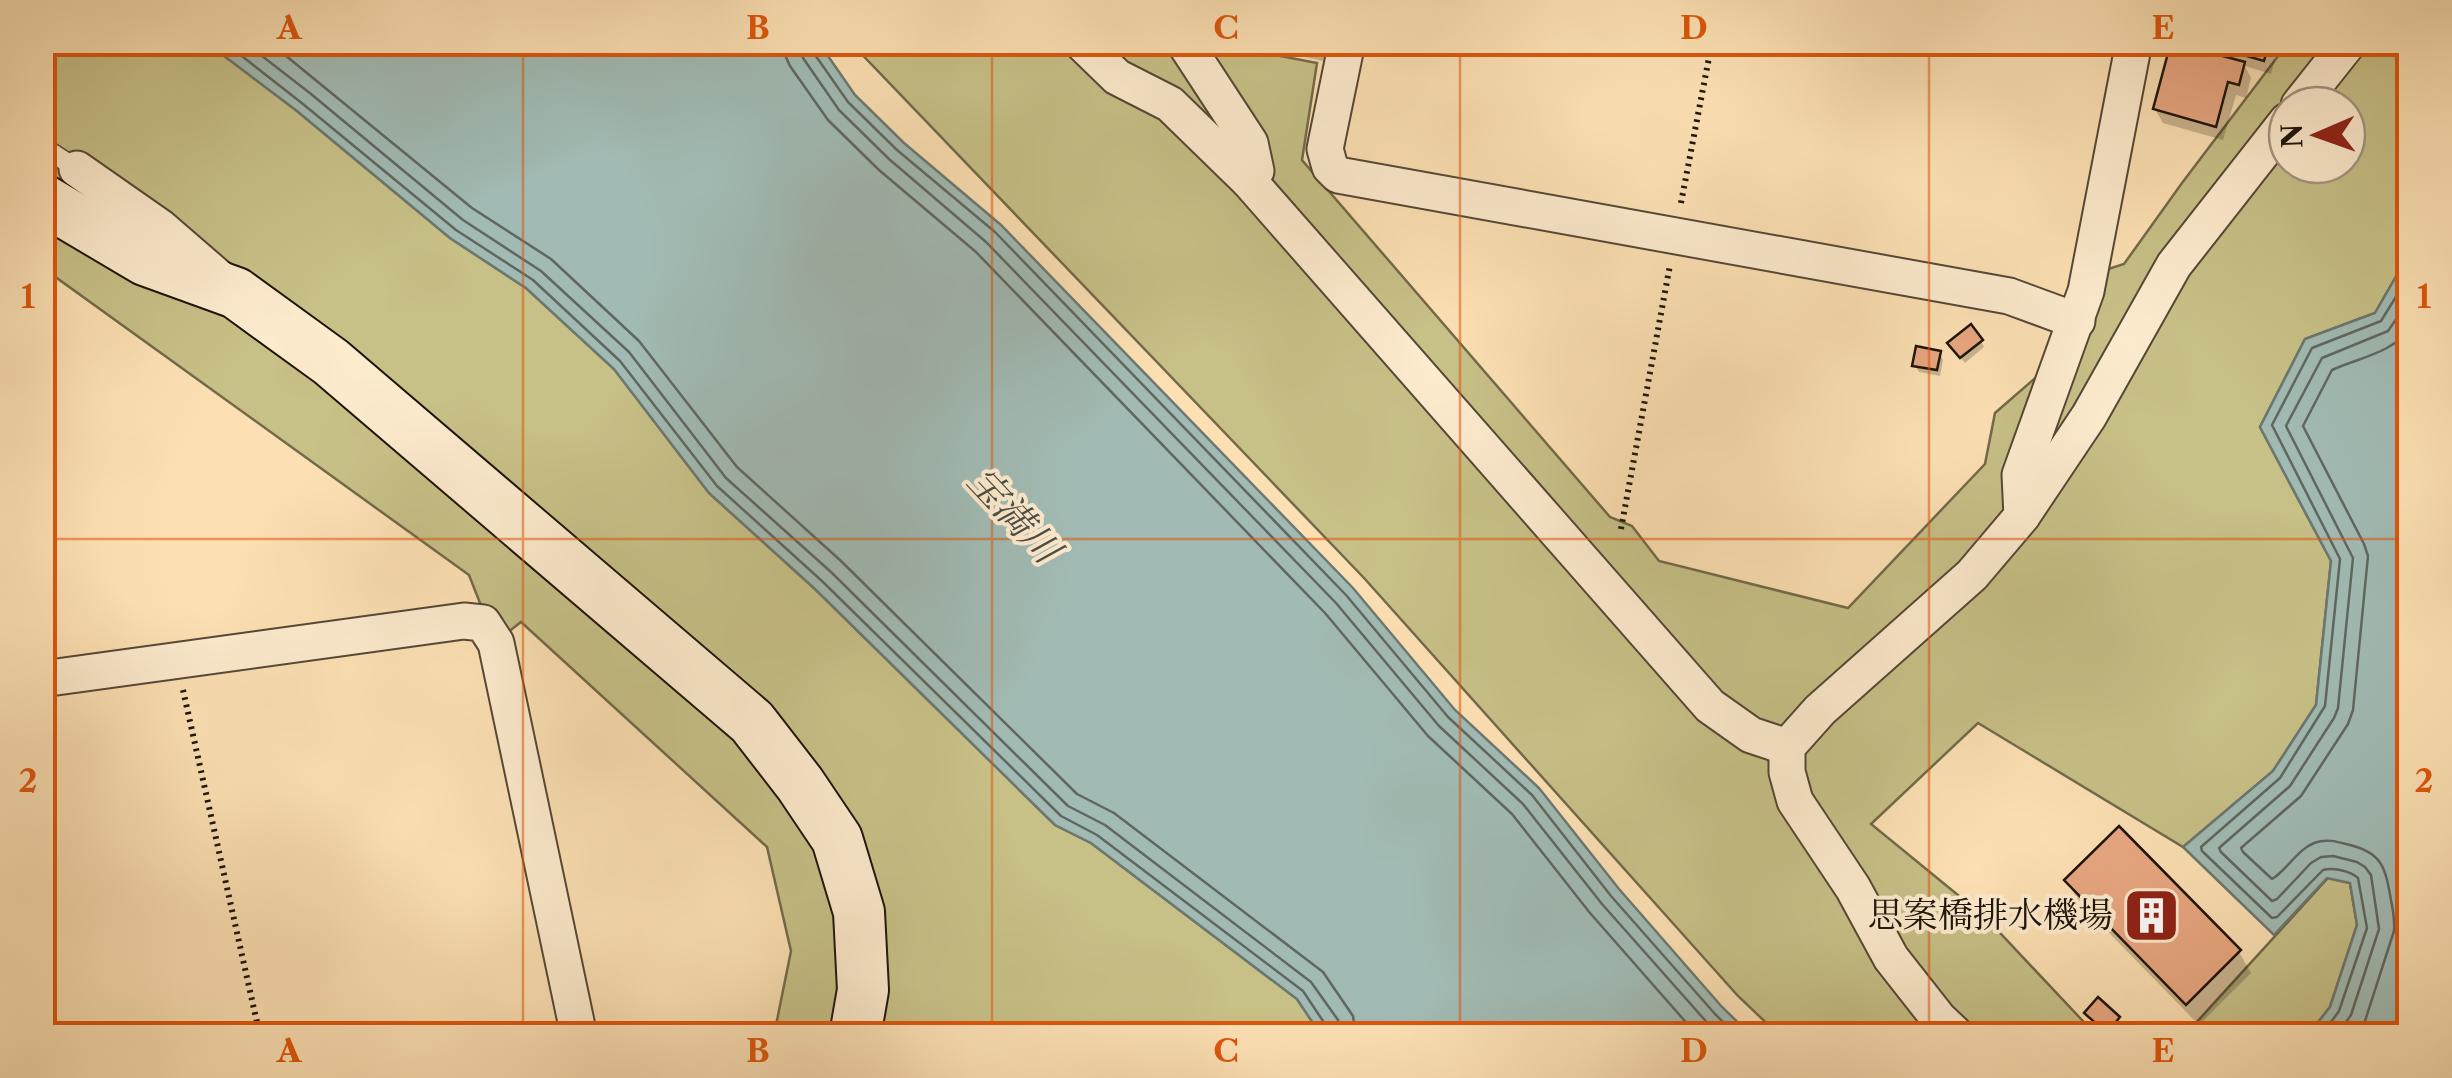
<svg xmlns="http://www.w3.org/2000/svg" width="2452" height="1078" font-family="'Libre Caslon Text','Noto Serif JP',serif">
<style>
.green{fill:#c7c087;stroke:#726a4a;stroke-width:2.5;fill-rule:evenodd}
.water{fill:#a1bbb4;stroke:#6c7871;stroke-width:2.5}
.shadow{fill:#0003;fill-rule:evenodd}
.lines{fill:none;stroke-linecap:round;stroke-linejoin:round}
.shore{stroke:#5f6860;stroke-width:2.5}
.building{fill:#e8a781;stroke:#1d140c;stroke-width:2.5}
.lane-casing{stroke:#554736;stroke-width:21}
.street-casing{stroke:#554736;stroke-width:39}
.secondary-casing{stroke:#1d140c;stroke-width:54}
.path{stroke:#1d140c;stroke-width:6;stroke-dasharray:2.5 5;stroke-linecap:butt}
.lane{stroke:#fdebce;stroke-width:18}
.street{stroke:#fdebce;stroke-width:35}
.secondary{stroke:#fdebce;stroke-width:50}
.grid{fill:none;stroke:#de560c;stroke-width:2.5;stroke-opacity:0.55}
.labels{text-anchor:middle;stroke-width:8;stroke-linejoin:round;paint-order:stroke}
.poi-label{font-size:35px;fill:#1d140c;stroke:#fdebce;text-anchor:end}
.water-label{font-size:38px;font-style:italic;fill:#4b4e47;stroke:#fdebce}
.neatline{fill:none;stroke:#de560c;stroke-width:4}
.grid-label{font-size:32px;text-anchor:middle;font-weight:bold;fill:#de560c}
</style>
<rect width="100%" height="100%" fill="#fce0b3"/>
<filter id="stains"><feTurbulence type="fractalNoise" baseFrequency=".002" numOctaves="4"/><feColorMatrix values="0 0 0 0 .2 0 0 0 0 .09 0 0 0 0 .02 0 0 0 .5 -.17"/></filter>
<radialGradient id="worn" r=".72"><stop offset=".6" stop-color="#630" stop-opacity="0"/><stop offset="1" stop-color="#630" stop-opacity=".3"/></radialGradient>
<g class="green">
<path d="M1178 42 1190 56 1223 45 1317 63 1302 160 1610 517 1632 526 1659 561 1848 608 1985 464 1995 413 2080 339 2102 271 2124 264 2182 183 2288 43H2409V254L2375 313 2305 339 2260 427 2331 561 2316 705 2273 771 2183 847 1978 723 1871 824 1986 918 2096 1035H1920L1908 1024 1892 1035H1779L1738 996 1364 578 851 43ZM2287 105H2347V165H2287Z"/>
<polygon points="43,43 207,43 297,111 450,238 526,288 614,369 709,493 815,589 1055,825 1091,843 1297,999 1321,1035 774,1035 791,951 767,847 521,622 503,636 480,603 469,575 43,268"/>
<polygon points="2328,878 2350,883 2357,925 2330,1007 2308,1035 2184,1036"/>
</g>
<g class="water">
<polygon points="207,43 819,43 855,95 904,143 1001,225 1353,588 1455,710 1539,788 1619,889 1722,1007 1751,1035 1321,1035 1297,999 1091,843 1055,825 815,589 709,493 614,369 526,288 450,238 297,111"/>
<polygon points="2409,254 2409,1035 2308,1035 2330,1007 2357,925 2350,883 2327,878 2274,935 2183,847 2273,771 2316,705 2331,561 2260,427 2305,339 2375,313"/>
</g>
<g class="shadow">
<polygon points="1280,42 1331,42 1328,62 1286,53"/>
<path d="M2181 42H2280L2271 74 2245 66 2251 78 2246 98 2236 95 2223 140 2163 123 2155 109 2184 47ZM2223 46 2232 60 2220 57Z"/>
<polygon points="1981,341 1984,347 1965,363 1954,349"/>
<polygon points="1939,353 1943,360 1940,376 1919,372 1915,365"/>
<polygon points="2067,881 2239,952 2251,973 2199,1025 2079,902"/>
<polygon points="2087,1013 2118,1019 2122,1025 2113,1036 2109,1036"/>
</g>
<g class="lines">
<g class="shore">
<polyline points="224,42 303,104 456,230 533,280 620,361 717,486 822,581 1061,816 1097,835 1303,991 1327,1027 1329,1036"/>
<polyline points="244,42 311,94 463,220 541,271 629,352 726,478 831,572 1068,806 1105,825 1311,982 1338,1020 1341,1036"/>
<polyline points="269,42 472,208 551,259 639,341 737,467 841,561 1077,794 1114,813 1323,972 1353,1016 1356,1036"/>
<polyline points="784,42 785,55 790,66 828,120 879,170 976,252 1325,613 1428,736 1512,814 1590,913 1698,1036"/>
<polyline points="799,42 803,58 839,110 889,159 986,242 1336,603 1439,726 1523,804 1602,904 1719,1036"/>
<polyline points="812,42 813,52 848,102 897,150 995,232 1346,595 1448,717 1532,795 1611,896 1715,1014 1737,1036"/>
<path d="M2321 1036 2339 1011 2367 928 2358 878C2350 871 2333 867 2323 870L2277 917 2272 918 2202 851 2201 847 2280 778 2325 706 2340 559 2272 425 2312 348 2381 321 2410 274"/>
<polyline points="2336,1036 2351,1015 2379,929 2371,875 2365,867 2357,862 2333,856 2321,857 2311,863 2277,899 2272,901 2221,852 2219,848 2290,786 2334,718 2338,708 2353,558 2286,426 2322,358 2388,331 2410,299"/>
<path d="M2355 1036 2365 1021 2394 931C2395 920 2393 910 2391 900 2385 866 2382 852 2346 844 2335 841 2325 839 2314 843 2297 850 2287 870 2272 879L2243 852 2241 848 2301 796 2348 724 2353 710 2368 556 2364 544 2303 426 2332 370C2358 358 2393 353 2410 328"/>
</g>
</g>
<g class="building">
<polygon points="1291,42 1322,42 1320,49"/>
<polygon points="2171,42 2245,62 2239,85 2228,82 2216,127 2153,109"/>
<polygon points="2224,42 2269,42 2264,61 2222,49"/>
<polygon points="1971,324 1983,340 1960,358 1947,343"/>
<polygon points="1916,346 1941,351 1937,370 1912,366"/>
<polygon points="2119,826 2241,950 2186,1005 2064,880"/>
<polygon points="2098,997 2120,1017 2107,1033 2084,1013"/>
</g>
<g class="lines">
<defs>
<polyline id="lane" points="42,146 77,169"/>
<g id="street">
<polyline points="1081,42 1117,77 1170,104 1249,181 1710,706 1751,735 1787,747"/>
<polyline points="1184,42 1250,143 1256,171 1249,181"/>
<polyline points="1347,42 1325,149 1330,167 1338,175 2009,296 2077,321"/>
<polyline points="2299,105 2349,42"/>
<polyline points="77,169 160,227 219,278"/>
<polyline points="2022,516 2020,475 2086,291 2134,42"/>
<polyline points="42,679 464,621 483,623 496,643 579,1036"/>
<polyline points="1957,1036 1939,1019 1891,958 1853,888 1795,801 1787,772 1787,747 1820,710 1972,575 2022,516 2089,416 2174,265 2287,121"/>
</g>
<polyline id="secondary" points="42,199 145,260 236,293 331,362 752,722 800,784 837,839 859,912 863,990 855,1036"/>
</defs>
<use href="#lane" class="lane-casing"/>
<use href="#street" class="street-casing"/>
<use href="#secondary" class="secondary-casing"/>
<g class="path">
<polyline points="1681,203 1712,42"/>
<polyline points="1621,529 1670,265"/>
<polyline points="183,690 260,1036"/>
</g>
<use href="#lane" class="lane"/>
<use href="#street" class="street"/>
<use href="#secondary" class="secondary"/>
</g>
<path class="grid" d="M523 42V1036M992 42V1036M1460 42V1036M1929 42V1036M42 539H2410"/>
<defs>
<symbol id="building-square" viewBox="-11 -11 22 22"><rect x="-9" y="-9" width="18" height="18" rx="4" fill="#8f2418" stroke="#fdebce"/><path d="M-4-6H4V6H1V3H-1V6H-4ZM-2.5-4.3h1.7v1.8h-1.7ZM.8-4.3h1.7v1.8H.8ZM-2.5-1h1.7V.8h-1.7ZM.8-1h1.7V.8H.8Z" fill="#fff"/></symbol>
</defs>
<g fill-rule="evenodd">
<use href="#building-square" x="2120" y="884" width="63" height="63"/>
</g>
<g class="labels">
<g class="poi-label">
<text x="2113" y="927">思案橋排水機場</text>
</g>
<g class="water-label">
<text transform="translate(1014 515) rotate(47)" y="13">宝満川</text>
</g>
</g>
<rect width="2452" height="1078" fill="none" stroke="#fce0b3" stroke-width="110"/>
<g transform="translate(2317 135) rotate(268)"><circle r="48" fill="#fdebce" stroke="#a39580" stroke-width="2.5"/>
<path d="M0-8L18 38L0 25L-18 38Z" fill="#8f2418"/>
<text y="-15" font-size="28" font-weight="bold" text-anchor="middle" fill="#1d140c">N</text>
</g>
<rect x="55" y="55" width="2342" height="968" class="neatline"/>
<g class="grid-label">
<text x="289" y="39">A</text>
<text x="758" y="39">B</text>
<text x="1226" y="39">C</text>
<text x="1694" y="39">D</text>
<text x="2163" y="39">E</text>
<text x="28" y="308">1</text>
<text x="2424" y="308">1</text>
<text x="28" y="792">2</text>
<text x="2424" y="792">2</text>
<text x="289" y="1062">A</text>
<text x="758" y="1062">B</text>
<text x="1226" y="1062">C</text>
<text x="1694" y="1062">D</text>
<text x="2163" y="1062">E</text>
</g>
<rect width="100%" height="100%" filter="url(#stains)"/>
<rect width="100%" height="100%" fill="url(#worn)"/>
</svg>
